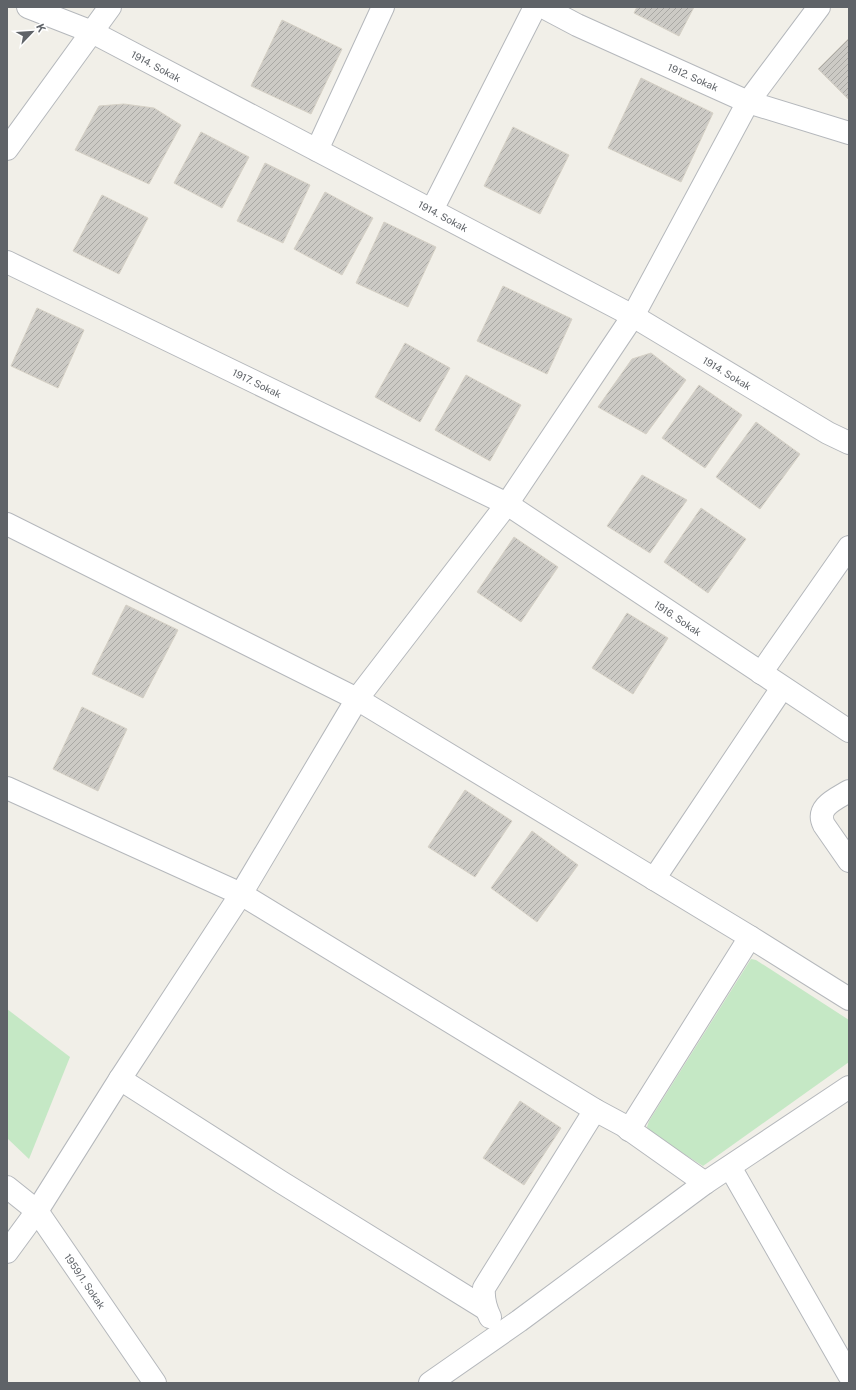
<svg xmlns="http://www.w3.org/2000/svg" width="856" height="1390" font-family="'Public Sans',sans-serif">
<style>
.park{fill:#c5e8c5}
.building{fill:url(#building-hatch);stroke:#d6d1c6}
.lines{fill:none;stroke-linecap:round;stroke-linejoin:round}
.minor-casing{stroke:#b5b8bc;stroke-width:24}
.minor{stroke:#fff;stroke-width:22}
.labels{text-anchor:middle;stroke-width:3.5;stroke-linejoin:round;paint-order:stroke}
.street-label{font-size:10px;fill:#5f6368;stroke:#fff}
</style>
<defs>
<pattern id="building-hatch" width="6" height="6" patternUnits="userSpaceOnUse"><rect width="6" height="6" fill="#cccac5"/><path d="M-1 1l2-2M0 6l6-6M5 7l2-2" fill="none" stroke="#a9a8a4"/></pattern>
</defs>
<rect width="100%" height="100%" fill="#f1efe8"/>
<g class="park">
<polygon points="751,959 756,960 849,1020 849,1062 703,1166 649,1132 647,1127 649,1121"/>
<polygon points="7,1009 70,1057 29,1159 7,1138"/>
</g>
<g class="building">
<polygon points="637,7 694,7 679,36 634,13"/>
<polygon points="282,20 342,49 311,114 251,86"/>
<polygon points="849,38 849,100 818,69"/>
<polygon points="641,78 713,113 681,182 608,148"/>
<polygon points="124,104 154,108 181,125 149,184 75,150 99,106"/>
<polygon points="513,127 569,155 540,214 484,186"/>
<polygon points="201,132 249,157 222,208 174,183"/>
<polygon points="265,163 310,185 283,243 237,221"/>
<polygon points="325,192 373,218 342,275 294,249"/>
<polygon points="102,195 148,218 119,274 73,251"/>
<polygon points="384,222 436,247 408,307 356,283"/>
<polygon points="503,286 572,319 547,374 477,341"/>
<polygon points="37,308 84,330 58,388 11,366"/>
<polygon points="405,343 450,368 420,422 375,397"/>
<polygon points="651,353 686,380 646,434 598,407 632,359"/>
<polygon points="466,375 521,405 490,461 435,430"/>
<polygon points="699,385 742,415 705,468 662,438"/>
<polygon points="756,422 800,454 760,509 716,477"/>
<polygon points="642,475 687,500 650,553 607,526"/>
<polygon points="701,508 746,539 708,593 664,562"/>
<polygon points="514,537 558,567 521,622 477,592"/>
<polygon points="126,605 178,630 143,698 92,674"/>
<polygon points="627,613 668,638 633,694 592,668"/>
<polygon points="82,707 127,729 98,791 53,769"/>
<polygon points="465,790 512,821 475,877 428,847"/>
<polygon points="532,831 578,865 537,922 491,888"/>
<polygon points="520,1101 561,1128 524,1185 483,1158"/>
</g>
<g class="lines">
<defs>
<g id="minor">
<polyline points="28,7 92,32 633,316 828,433 849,443"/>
<polyline points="543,7 577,25 748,102 849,133"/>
<polyline points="7,149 110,7"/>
<polyline points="317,150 383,7"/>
<polyline points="432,210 535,7"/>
<polyline points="7,262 507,504 849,731"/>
<polyline points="7,524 357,699 750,937 849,999"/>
<polyline points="761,673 849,547"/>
<polyline points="7,788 241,894 595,1110 623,1125 705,1183"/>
<path d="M849 791C836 799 815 807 824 825L849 861"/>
<polyline points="654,879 782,688"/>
<polyline points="120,1079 281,1182 486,1309"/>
<polyline points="629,1130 750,937"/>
<polyline points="730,1167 849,1375"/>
<polyline points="7,1187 37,1211 155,1383"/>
<polyline points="7,1252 37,1211 120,1079 241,894 357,699 507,504 633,316 748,102 819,7"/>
<path d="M490 1317C485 1307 483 1299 484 1288L595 1110"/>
<polyline points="430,1383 519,1321 705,1183 849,1087"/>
</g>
</defs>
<use href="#minor" class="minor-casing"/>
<use href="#minor" class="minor"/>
</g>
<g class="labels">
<g class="street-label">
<text transform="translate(156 66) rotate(28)" y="4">1914. Sokak</text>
<text transform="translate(693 77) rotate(24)" y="4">1912. Sokak</text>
<text transform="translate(443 216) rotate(28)" y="4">1914. Sokak</text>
<text transform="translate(727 373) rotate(31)" y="4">1914. Sokak</text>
<text transform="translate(257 383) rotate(26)" y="4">1917. Sokak</text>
<text transform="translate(678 618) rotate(34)" y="4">1916. Sokak</text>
<text transform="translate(85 1281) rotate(56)" y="4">1959/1. Sokak</text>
</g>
</g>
<rect width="856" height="1390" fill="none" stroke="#5f6368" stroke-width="16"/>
<g transform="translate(32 32) rotate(65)" stroke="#ffffff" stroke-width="3" paint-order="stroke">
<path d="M0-3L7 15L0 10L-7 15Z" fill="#5f6368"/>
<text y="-6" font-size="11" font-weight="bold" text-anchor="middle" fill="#5f6368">K</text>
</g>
</svg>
